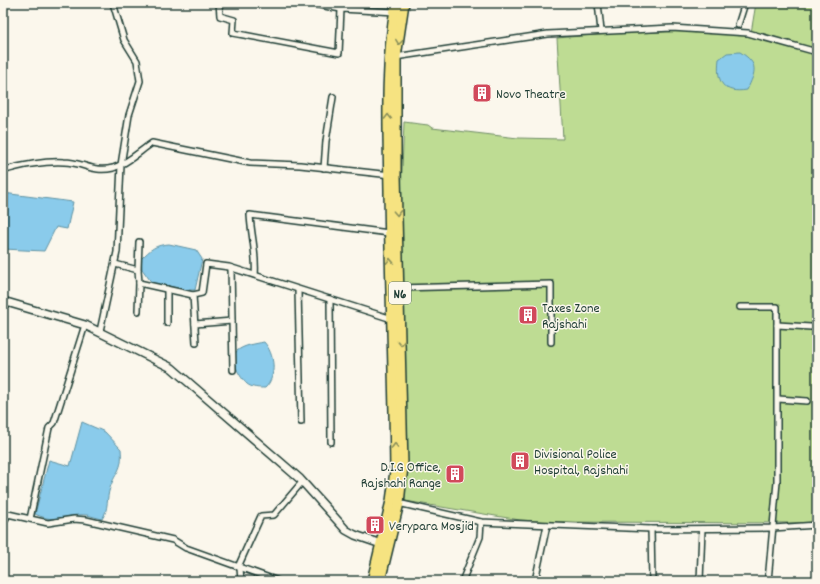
<svg xmlns="http://www.w3.org/2000/svg" width="820" height="584" font-family="Dekko,sans-serif">
<style>
.green{fill:#bedc93;stroke:#6e8c64}
.water{fill:#8acbeb;stroke:#5f92a2}
.lines{fill:none;stroke-linecap:round;stroke-linejoin:round}
.minor-casing{stroke:#1f3d34;stroke-width:8}
.tertiary-casing{stroke:#1f3d34;stroke-width:10}
.trunk-casing{stroke:#1f3d34;stroke-width:12}
.minor{stroke:#fbf7ec;stroke-width:5}
.tertiary{stroke:#fbf7ec;stroke-width:7}
.trunk{stroke:#f6e381;stroke-width:9}
.oneway{stroke:#8a905a}
.labels{text-anchor:middle;stroke-width:3;stroke-linejoin:round;paint-order:stroke}
.shield{fill:#fbf7ec;stroke:#61756b;stroke-width:1}
.shield-label{font-size:13px;font-weight:bold;fill:#1f3d34}
.poi-label{font-size:14px;fill:#1f3d34;stroke:#fbf7ec;text-anchor:start}
</style>
<rect width="100%" height="100%" fill="#fbf7ec"/>
<filter id="ink" filterUnits="userSpaceOnUse"><feTurbulence type="fractalNoise" baseFrequency=".025" numOctaves="2"/><feDisplacementMap in="SourceGraphic" scale="8" xChannelSelector="R" yChannelSelector="G"/><feConvolveMatrix kernelMatrix="1 2 1 2 8 2 1 2 1" color-interpolation-filters="sRGB"/></filter>
<g filter="url(#ink)">
<g class="green">
<polygon points="756,3 817,3 817,50 751,33"/>
<polygon points="703,31 734,33 817,54 817,523 552,522 520,520 405,501 400,218 404,122 428,125 432,128 518,138 563,139 557,38 617,33"/>
</g>
<g class="water">
<path d="M740 52C759 64 756 71 747 90 723 94 716 82 719 59L727 53Z"/>
<polygon points="3,193 73,202 67,229 56,227 44,251 3,249"/>
<path d="M169 244 196 250 202 259 195 290H188L152 283 142 269 141 259C151 249 155 245 169 244Z"/>
<path d="M264 342C275 354 277 377 265 388 259 388 252 388 247 384 240 378 229 358 237 351 244 345 255 344 264 342Z"/>
<path d="M82 422 105 432 121 449C123 471 116 470 110 488 106 499 109 509 102 519 97 518 92 516 87 515 66 513 58 525 35 514L49 460 70 466Z"/>
</g>
<g class="lines">
<defs>
<g id="minor">
<polyline points="219,3 220,16 234,20 233,33 339,53 341,9 396,12"/>
<polyline points="308,3 341,9"/>
<polyline points="598,3 601,31"/>
<polyline points="738,25 745,3"/>
<polyline points="395,57 548,34 672,28 748,33 817,52"/>
<polyline points="324,168 326,141 333,97"/>
<path d="M3 171C21 165 46 161 64 162 83 162 93 173 113 168 127 164 140 151 152 143L250 163 300 165 391 175"/>
<polyline points="115,264 138,270 139,283 193,295 202,293 206,264 229,267 392,319"/>
<polyline points="231,268 233,370"/>
<polyline points="138,270 139,242"/>
<path d="M255 275C257 255 251 235 250 215L389 233"/>
<polyline points="398,288 551,284 551,342"/>
<polyline points="167,289 167,323"/>
<polyline points="298,290 301,422"/>
<polyline points="193,295 196,343"/>
<polyline points="330,299 331,442"/>
<polyline points="740,307 777,307 777,482 768,581"/>
<polyline points="138,311 139,283"/>
<polyline points="195,324 232,321"/>
<polyline points="777,325 811,327"/>
<polyline points="100,331 117,252 121,165 129,115 140,81 137,61 124,40 113,3"/>
<polyline points="778,399 807,401"/>
<polyline points="398,503 481,522 651,529 773,528 817,525"/>
<polyline points="30,519 49,428 54,423 85,325"/>
<polyline points="3,524 8,514 48,523 74,519 86,520 173,540 186,548 278,581"/>
<polyline points="651,529 652,581"/>
<polyline points="238,567 261,516 274,515 302,482"/>
<polyline points="240,568 241,581"/>
<polyline points="463,579 480,537 481,522"/>
<polyline points="535,581 547,525"/>
<polyline points="700,581 702,529"/>
</g>
<polyline id="tertiary" points="3,301 85,325 172,368 300,479 346,530 355,535 384,545"/>
<g id="trunk">
<path d="M372 581 391 501 395 471C394 377 390 284 389 190 388 128 385 64 396 3"/>
<polyline points="380,581 399,503 403,466 396,175 396,57 404,3"/>
</g>
</defs>
<use href="#minor" class="minor-casing"/>
<use href="#tertiary" class="tertiary-casing"/>
<use href="#trunk" class="trunk-casing"/>
<use href="#minor" class="minor"/>
<use href="#tertiary" class="tertiary"/>
<use href="#trunk" class="trunk"/>
</g>
<defs><path id="oneway-chevron" d="M-2-3.5L2.5 0L-2 3.5" fill="none" stroke-width="1.6" stroke-linecap="round" stroke-linejoin="round"/></defs>
<g class="oneway">
<use href="#oneway-chevron" transform="translate(399 42) rotate(98)"/>
<use href="#oneway-chevron" transform="translate(388 117) rotate(-90)"/>
<use href="#oneway-chevron" transform="translate(397 213) rotate(87)"/>
<use href="#oneway-chevron" transform="translate(390 261) rotate(-92)"/>
<use href="#oneway-chevron" transform="translate(401 343) rotate(89)"/>
<use href="#oneway-chevron" transform="translate(395 446) rotate(-91)"/>
</g>
</g>
<defs>
<symbol id="building-square" viewBox="-11 -11 22 22"><rect x="-9" y="-9" width="18" height="18" rx="4" fill="#d1495b" stroke="#fbf7ec"/><path d="M-4-6H4V6H1V3H-1V6H-4ZM-2.5-4.3h1.7v1.8h-1.7ZM.8-4.3h1.7v1.8H.8ZM-2.5-1h1.7V.8h-1.7ZM.8-1h1.7V.8H.8Z" fill="#fff"/></symbol>
</defs>
<g fill-rule="evenodd">
<use href="#building-square" x="471" y="82" width="22" height="22"/>
<use href="#building-square" x="517" y="304" width="22" height="22"/>
<use href="#building-square" x="509" y="450" width="22" height="22"/>
<use href="#building-square" x="444" y="463" width="22" height="22"/>
<use href="#building-square" x="364" y="514" width="22" height="22"/>
</g>
<g class="labels">
<rect class="shield" x="389" y="282" width="22" height="22" rx="3"/>
<g class="shield-label">
<text x="400" y="298">N6</text>
</g>
<g class="poi-label">
<text x="496" y="98">Novo Theatre</text>
<text x="542" y="312">Taxes Zone<tspan x="542" dy="16">Rajshahi</tspan></text>
<text x="534" y="458">Divisional Police<tspan x="534" dy="16">Hospital, Rajshahi</tspan></text>
<text x="441" y="471" text-anchor="end">D.I.G Office,<tspan x="441" dy="16">Rajshahi Range</tspan></text>
<text x="389" y="530">Verypara Mosjid</text>
</g>
</g>
<rect width="820" height="584" fill="none" stroke="#fbf7ec" stroke-width="16"/>
<rect x="8" y="8" width="804" height="568" fill="none" stroke="#1f3d34" stroke-width="1.5" filter="url(#ink)"/>
</svg>
